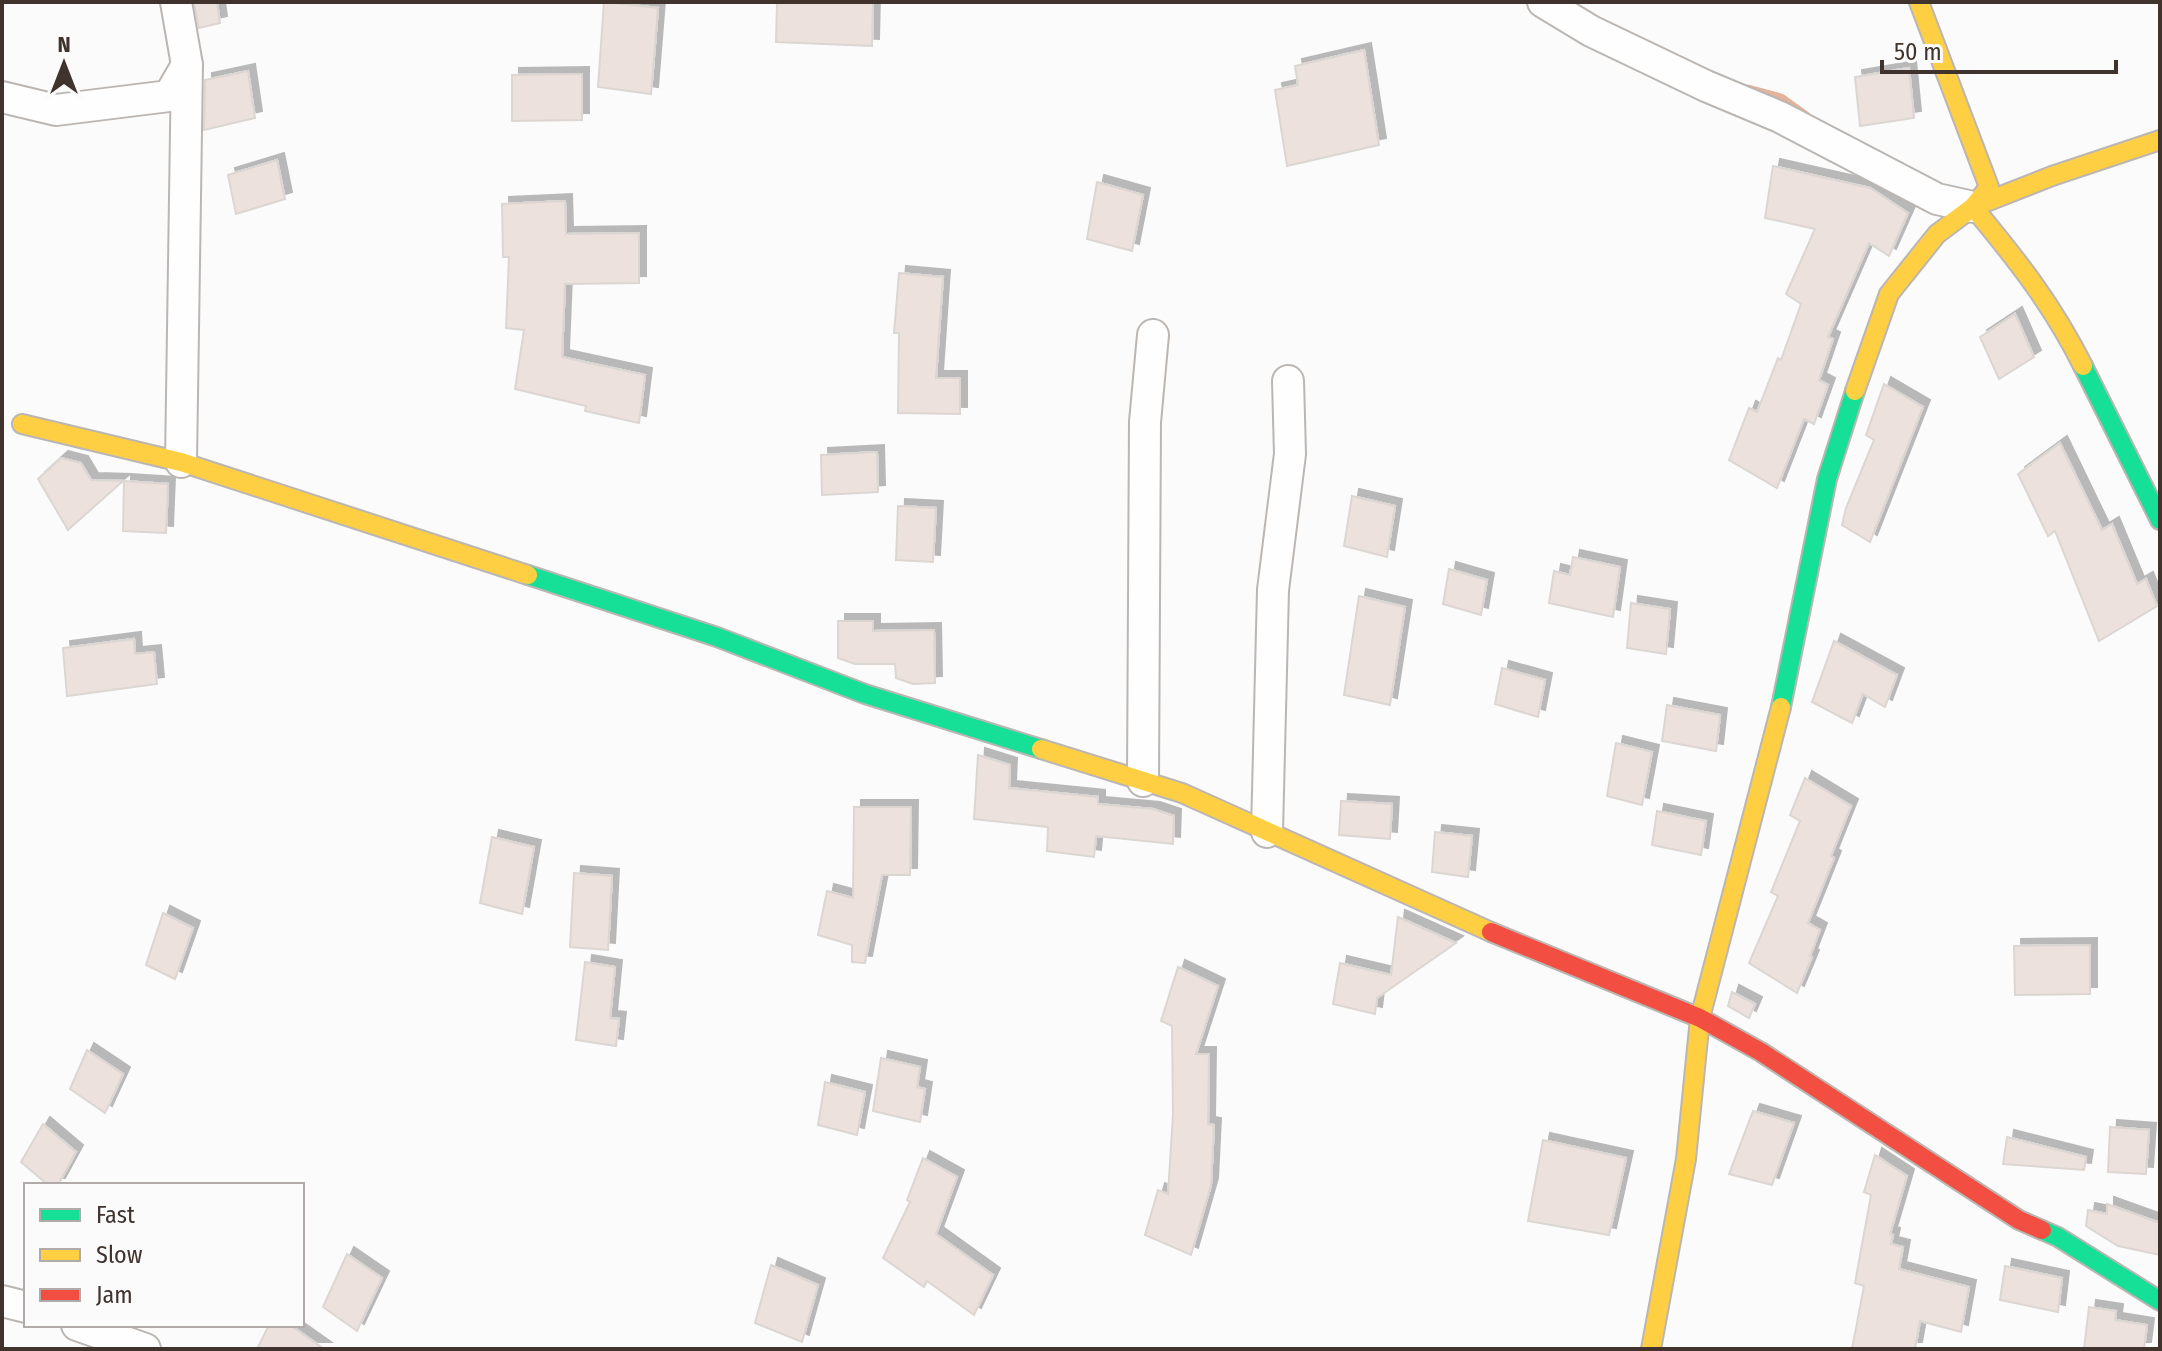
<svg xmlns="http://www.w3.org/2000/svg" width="2162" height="1351" font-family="'Fira Sans Condensed',sans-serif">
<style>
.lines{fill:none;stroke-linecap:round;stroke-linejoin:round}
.stream{stroke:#e3b39a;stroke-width:9}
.building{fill:#ece1dc;stroke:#dcd6d3;stroke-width:2;filter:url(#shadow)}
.street-casing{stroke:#bbb6b2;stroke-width:34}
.fast-casing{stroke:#bbb6b2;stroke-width:22}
.slow-casing{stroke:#bbb6b2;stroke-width:22}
.jam-casing{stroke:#bbb6b2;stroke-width:22}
.street{stroke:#fefefe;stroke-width:30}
.fast{stroke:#16e098;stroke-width:18}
.slow{stroke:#ffcf43;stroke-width:18}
.jam{stroke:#f24e42;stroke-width:18}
</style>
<defs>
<filter id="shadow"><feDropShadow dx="7" dy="-7" stdDeviation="0" flood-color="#0004"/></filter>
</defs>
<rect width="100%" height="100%" fill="#fbfbfb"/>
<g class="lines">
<polyline class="stream" points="1748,89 1781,98 1806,116"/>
</g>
<g class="building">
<polygon points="194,2 217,2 220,23 199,28"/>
<polygon points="604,2 658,8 651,94 598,87"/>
<polygon points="777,2 873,2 872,46 776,42"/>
<polygon points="1364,50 1379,145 1287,166 1275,90 1298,85 1295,66"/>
<polygon points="1909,68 1914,118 1860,126 1855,77"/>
<polygon points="248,71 255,118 204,130 205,80"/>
<polygon points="582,74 582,120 512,121 512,75"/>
<polygon points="277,160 285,199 236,214 228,175"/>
<polygon points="1773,166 1870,188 1908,213 1889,256 1869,243 1828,337 1833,339 1819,380 1828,385 1814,424 1804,419 1777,488 1729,460 1749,408 1757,412 1778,358 1781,360 1801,304 1786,294 1815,229 1765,218"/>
<polygon points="1097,182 1143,195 1132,251 1087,239"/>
<polygon points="565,201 566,234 639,233 639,283 565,284 562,357 645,375 639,423 585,411 586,406 515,389 524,330 506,328 509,257 503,257 502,204"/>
<polygon points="899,273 943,277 936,378 960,378 960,414 898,413 899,333 894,333"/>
<polygon points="2015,314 2034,357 1999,379 1980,337"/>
<polygon points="1884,384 1923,407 1870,542 1842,525 1846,508 1874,440 1866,435"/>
<polygon points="2060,443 2102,530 2112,524 2137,584 2146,579 2157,606 2099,641 2055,531 2048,536 2018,474"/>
<polygon points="877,452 878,492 822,495 821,455"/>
<polygon points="61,458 81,463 91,480 123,481 68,530 38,479"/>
<polygon points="124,481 168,484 166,533 123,531"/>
<polygon points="1352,496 1395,506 1387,557 1344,546"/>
<polygon points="898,506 936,508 933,562 896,560"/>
<polygon points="1573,557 1620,567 1613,617 1549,603 1554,571 1570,575"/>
<polygon points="1449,569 1487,580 1481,615 1443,604"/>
<polygon points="1359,596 1405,607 1390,705 1344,695"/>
<polygon points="1631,603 1670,609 1666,654 1627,648"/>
<polygon points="838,621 873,621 873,631 934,630 935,683 913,684 896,678 895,664 855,664 838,658"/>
<polygon points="134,639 135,654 154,652 157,684 67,696 63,648"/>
<polygon points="1834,641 1897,675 1885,707 1863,694 1852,723 1812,702"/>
<polygon points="1502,668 1545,680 1538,717 1495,704"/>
<polygon points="1667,705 1720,715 1716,751 1662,741"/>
<polygon points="1616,743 1652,752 1642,805 1607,796"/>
<polygon points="978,755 1010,765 1009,788 1098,797 1098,804 1153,809 1174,816 1173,844 1096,836 1094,857 1047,851 1048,827 974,819"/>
<polygon points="1805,778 1851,806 1831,856 1834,858 1808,923 1820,930 1810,956 1812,957 1797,993 1749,963 1778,896 1771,892 1800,821 1790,815"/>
<polygon points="1341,801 1392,804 1390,839 1339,835"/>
<polygon points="854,807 911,807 910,875 882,875 865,963 852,962 852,945 818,935 827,891 853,898"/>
<polygon points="1657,811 1706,821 1701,855 1652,845"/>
<polygon points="1435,832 1472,836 1468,877 1432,872"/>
<polygon points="492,837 534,847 522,914 480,903"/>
<polygon points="574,873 612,876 608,950 570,947"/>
<polygon points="163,913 193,928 175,979 146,965"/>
<polygon points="1398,917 1456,943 1377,998 1375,1014 1333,1004 1340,963 1391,975"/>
<polygon points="2090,945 2090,994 2015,995 2014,946"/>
<polygon points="585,962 615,967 610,1018 619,1019 616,1046 576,1040"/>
<polygon points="1178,967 1218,986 1196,1054 1209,1054 1208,1124 1214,1125 1211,1185 1191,1255 1145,1235 1158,1190 1168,1194 1173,1114 1172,1026 1161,1021"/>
<polygon points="1732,992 1755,1004 1749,1018 1728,1006"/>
<polygon points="87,1050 123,1074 105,1113 70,1089"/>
<polygon points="881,1058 920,1067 917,1087 925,1089 920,1122 873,1111"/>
<polygon points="825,1082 865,1092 857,1135 818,1125"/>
<polygon points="1753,1111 1794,1123 1772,1185 1729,1174"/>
<polygon points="43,1124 76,1152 58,1185 48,1185 21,1162"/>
<polygon points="2110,1127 2149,1130 2146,1174 2108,1172"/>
<polygon points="2007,1137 2086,1157 2084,1170 2003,1164"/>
<polygon points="1543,1140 1626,1158 1609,1235 1528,1221"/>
<polygon points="1875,1155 1907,1176 1890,1234 1893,1235 1891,1244 1903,1247 1899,1269 1969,1287 1961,1332 1920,1321 1915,1349 1852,1349 1864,1286 1855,1283 1871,1195 1864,1192"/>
<polygon points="923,1158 957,1177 936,1234 993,1275 974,1315 927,1281 924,1287 883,1258 910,1202 907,1200"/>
<polygon points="2107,1204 2160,1223 2160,1255 2118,1246 2086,1226 2088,1210 2107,1214"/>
<polygon points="347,1254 382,1278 357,1331 323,1307"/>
<polygon points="771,1265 818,1285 802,1342 755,1323"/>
<polygon points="2005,1266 2062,1278 2058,1312 2000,1300"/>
<polygon points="2089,1307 2116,1311 2115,1320 2147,1325 2144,1349 2084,1349"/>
<polygon points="269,1325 290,1325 324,1349 257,1349"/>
</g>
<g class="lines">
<defs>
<g id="street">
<polyline points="176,2 187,65 181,462"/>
<polyline points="1543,2 1591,31 1706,86 1780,117 1937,199 1973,207"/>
<polyline points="2,97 56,110 169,96 187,65"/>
<polyline points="1143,781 1145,422 1153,335"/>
<polyline points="1267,832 1273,590 1290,454 1288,381"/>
<polyline points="2,1301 26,1307"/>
<polyline points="77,1325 145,1349"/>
</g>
<g id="fast">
<polyline points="2083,366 2160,520"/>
<polyline points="528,575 717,637 865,694 1041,749"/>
<polyline points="1781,707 1827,479 1855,391"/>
<polyline points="2042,1230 2058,1237 2160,1301"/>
</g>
<g id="slow">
<path d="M1919 2 1989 187 1973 207C2017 260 2052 304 2083 366"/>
<polyline points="1855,391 1889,294 1937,234 1973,207 2052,176 2160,140"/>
<polyline points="22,424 181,462 528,575"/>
<polyline points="1041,749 1182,793 1491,932"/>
<polyline points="1651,1349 1686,1159 1700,1018 1781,707"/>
</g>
<polyline id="jam" points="1491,932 1700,1018 1761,1052 2019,1220 2042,1230"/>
</defs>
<use href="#street" class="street-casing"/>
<use href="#fast" class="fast-casing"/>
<use href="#slow" class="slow-casing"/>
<use href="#jam" class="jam-casing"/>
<use href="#street" class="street"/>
<use href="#fast" class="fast"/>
<use href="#slow" class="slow"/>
<use href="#jam" class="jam"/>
</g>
<rect width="2162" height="1351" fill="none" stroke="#40332d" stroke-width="8"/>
<rect x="24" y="1183" width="280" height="144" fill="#fbfbfb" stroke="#b0aba9" stroke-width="2"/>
<rect x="40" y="1209" width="40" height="12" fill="#16e098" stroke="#b0aba9" stroke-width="2"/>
<text x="96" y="1223" font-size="24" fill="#40332d">Fast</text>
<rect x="40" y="1249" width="40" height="12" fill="#ffcf43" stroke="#b0aba9" stroke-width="2"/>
<text x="96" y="1263" font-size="24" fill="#40332d">Slow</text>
<rect x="40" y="1289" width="40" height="12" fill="#f24e42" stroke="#b0aba9" stroke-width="2"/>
<text x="96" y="1303" font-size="24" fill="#40332d">Jam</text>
<g transform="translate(64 64)" stroke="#fbfbfb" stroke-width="6" paint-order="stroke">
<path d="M0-6L14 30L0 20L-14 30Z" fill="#40332d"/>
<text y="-12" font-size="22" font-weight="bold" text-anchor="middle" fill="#40332d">N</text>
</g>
<path d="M1882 60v12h234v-12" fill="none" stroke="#40332d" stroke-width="4"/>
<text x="1894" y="60" font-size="24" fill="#40332d" stroke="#fbfbfb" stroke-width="6" paint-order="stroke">50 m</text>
</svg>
